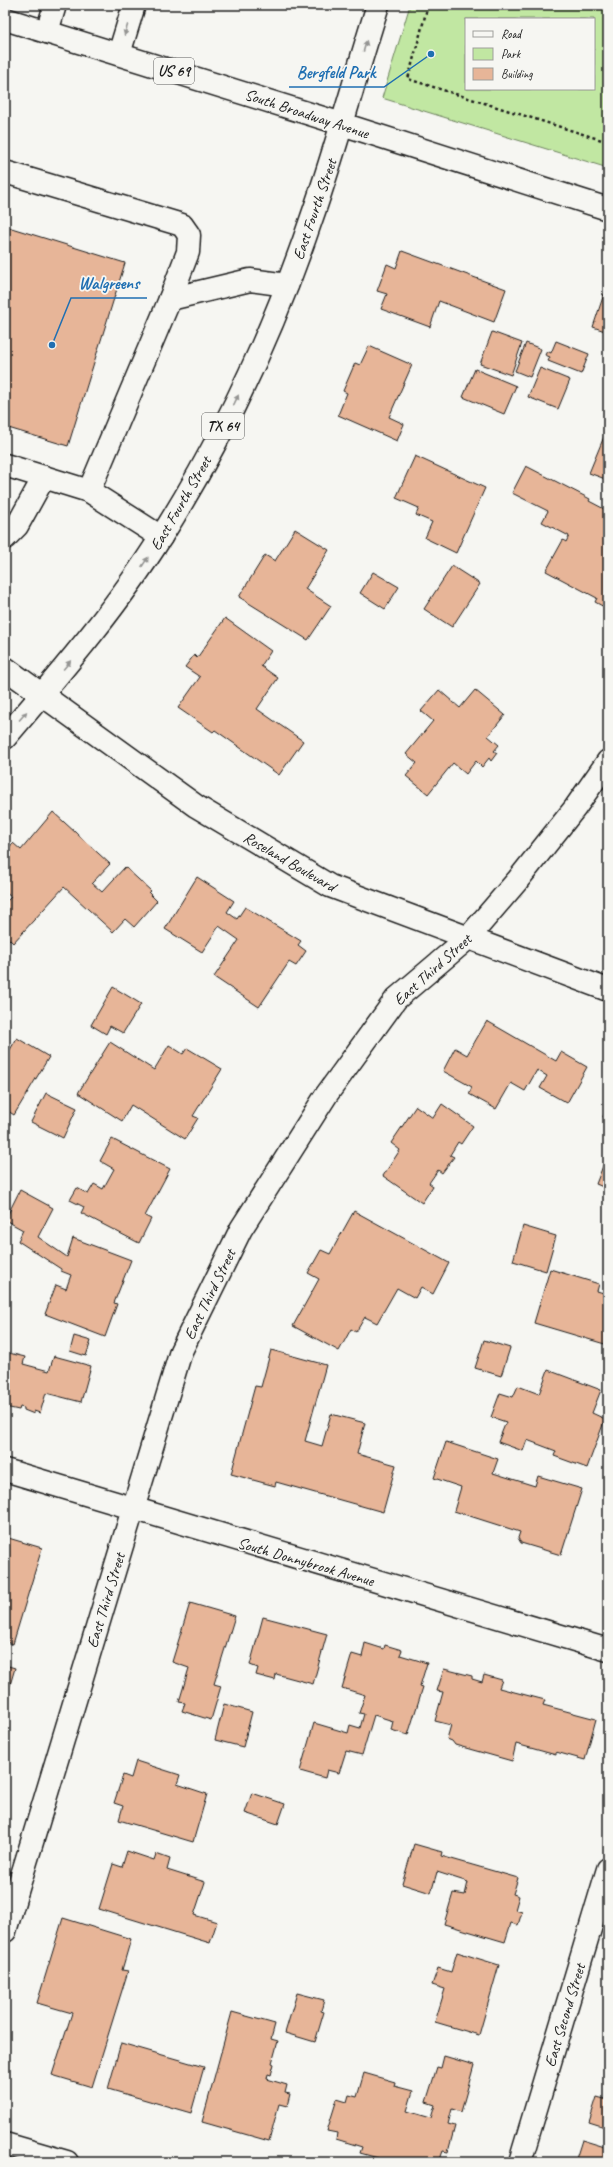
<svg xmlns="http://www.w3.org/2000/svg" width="613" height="2167" font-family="Caveat,sans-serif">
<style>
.green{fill:#c1e7a2;stroke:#6e825f;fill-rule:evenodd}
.building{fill:#e7b598;stroke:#1c1c1c}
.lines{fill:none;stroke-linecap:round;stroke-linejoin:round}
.minor-casing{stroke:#1c1c1c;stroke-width:25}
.major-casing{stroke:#1c1c1c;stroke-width:25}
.path{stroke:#1c1c1c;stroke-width:2.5;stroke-dasharray:3 3;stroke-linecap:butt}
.minor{stroke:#f6f6f2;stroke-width:22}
.major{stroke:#f6f6f2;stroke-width:22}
.oneway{fill:#949492}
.labels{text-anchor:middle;stroke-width:3.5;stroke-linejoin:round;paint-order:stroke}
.shield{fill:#f6f6f2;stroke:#5d5d5c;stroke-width:1}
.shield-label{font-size:15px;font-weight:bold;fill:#1c1c1c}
.street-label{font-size:16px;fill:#1c1c1c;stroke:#f6f6f2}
.leader{fill:none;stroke:#1f6fb2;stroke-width:1.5}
.callout-dot{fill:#1f6fb2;stroke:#f6f6f2;stroke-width:1.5}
.callout-label{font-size:17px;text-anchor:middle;font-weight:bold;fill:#1f6fb2;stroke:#f6f6f2;stroke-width:3.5;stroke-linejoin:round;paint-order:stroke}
</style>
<rect width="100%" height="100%" fill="#f6f6f2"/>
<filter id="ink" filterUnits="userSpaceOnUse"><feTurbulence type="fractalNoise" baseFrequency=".025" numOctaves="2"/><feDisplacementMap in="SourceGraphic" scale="8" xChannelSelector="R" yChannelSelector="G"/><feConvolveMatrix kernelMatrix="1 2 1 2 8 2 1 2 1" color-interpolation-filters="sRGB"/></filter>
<g filter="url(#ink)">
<path class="green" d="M410 5H608V168L382 98ZM466 19H594V89H466Z"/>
<g class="building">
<polygon points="5,226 125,263 68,446 5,427"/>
<polygon points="402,251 506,289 494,322 439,301 430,327 381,309 387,294 377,291 387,264 396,268"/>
<polygon points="604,294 608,295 608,332 593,327"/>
<polygon points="492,332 522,343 511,375 480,364"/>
<polygon points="556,341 589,354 581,374 548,361 550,357 545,355 547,351 551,353"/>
<polygon points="526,343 541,349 530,377 515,371"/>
<polygon points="369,346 412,365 389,417 404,424 397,441 338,415 347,393 343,391 355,363 360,365"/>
<polygon points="540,368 570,380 558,409 528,397"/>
<polygon points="475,369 516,386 504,414 463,397"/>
<polygon points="608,427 608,480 589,473"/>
<polygon points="415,456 485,488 456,553 425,538 432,522 416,515 419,508 396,498"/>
<polygon points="526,466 590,499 589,501 608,511 608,609 595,602 597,598 546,571 563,540 566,542 569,536 542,522 548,511 512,493"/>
<polygon points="295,529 329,550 305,589 331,606 308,640 239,597 265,555 275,561"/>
<polygon points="452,566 480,584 452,627 424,609"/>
<polygon points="373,572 399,587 385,609 360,593"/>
<polygon points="225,618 271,651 261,666 278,678 257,709 303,741 279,775 215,730 213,732 178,708 200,677 185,667 194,655 197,658"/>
<polygon points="439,690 460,708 475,690 505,715 488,736 499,745 494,751 497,753 491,761 489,758 482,767 476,761 466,774 453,763 428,794 406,776 417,763 406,754 433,721 421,711"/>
<polygon points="53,812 110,864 92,883 102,892 125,867 151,891 149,893 157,901 134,927 125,919 113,932 64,887 13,943 5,935 5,903 11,897 5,892 5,852 13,843 21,850"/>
<polygon points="197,877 234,901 227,912 237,919 245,907 301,941 298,945 306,951 296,966 289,962 259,1007 214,977 239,940 219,926 202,952 165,929"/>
<polygon points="113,987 141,1004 123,1033 110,1026 106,1034 91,1025"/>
<polygon points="487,1021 556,1061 561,1052 587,1067 567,1103 540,1088 547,1076 537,1070 525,1091 511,1083 496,1109 469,1094 472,1087 443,1071 455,1048 467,1055"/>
<polygon points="17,1038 49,1057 14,1115 5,1109 5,1058"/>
<polygon points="110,1042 154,1070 169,1045 183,1054 187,1048 222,1069 193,1116 198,1118 185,1139 131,1105 122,1121 78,1093"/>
<polygon points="46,1093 77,1108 63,1138 31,1122"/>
<polygon points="442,1104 473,1126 461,1144 458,1142 450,1155 454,1157 442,1173 438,1170 429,1183 433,1186 422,1203 383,1176 400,1150 391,1143 416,1106 433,1118"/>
<polygon points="608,1106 608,1119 603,1117"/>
<polygon points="112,1139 170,1169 145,1216 151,1219 139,1243 81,1213 84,1207 70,1200 77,1188 88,1194 94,1184 103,1189 114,1169 100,1161"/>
<polygon points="608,1153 608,1189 596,1184"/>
<polygon points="20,1190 53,1208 38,1237 67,1257 73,1238 131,1260 114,1303 117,1304 105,1337 45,1314 56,1285 66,1289 71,1275 61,1271 61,1269 18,1241 23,1230 5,1220"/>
<polygon points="354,1211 449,1263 433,1294 421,1287 415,1298 397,1288 377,1323 365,1317 356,1332 351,1329 339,1351 293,1326 319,1279 308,1273 321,1250 330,1254"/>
<polygon points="523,1226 556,1236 546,1271 513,1261"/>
<polygon points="550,1269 599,1284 597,1291 607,1294 608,1289 608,1345 534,1323"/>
<polygon points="74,1336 91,1341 86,1356 70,1351"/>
<polygon points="484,1340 510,1348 501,1376 475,1368"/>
<polygon points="271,1350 326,1365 305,1441 322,1446 331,1414 365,1423 357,1454 396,1465 383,1512 276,1482 275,1486 231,1474 255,1386 261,1387"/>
<polygon points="5,1352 25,1357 23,1364 49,1371 54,1356 91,1366 81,1402 46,1393 40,1413 34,1411 34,1414 24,1410 24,1408 20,1407 19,1410 5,1407"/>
<polygon points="548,1370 601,1390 592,1413 605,1419 587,1468 554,1456 556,1451 527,1440 523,1451 498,1442 506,1422 491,1417 500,1393 513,1397 518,1386 539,1394"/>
<polygon points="446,1442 498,1459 493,1473 535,1486 538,1476 582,1489 561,1555 521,1543 518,1538 520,1532 454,1511 461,1487 434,1478"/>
<polygon points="5,1537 42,1548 13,1644 5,1642"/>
<polygon points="190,1603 235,1616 214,1684 221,1686 211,1720 182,1711 185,1703 179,1702 189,1668 172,1662"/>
<polygon points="263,1617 327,1634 313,1684 276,1674 275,1680 256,1675 258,1668 250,1665"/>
<polygon points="365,1643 384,1649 385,1645 402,1650 400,1655 427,1663 420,1686 423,1687 408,1735 391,1730 393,1721 374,1715 362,1755 346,1751 339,1773 327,1770 325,1778 300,1771 314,1723 348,1733 350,1725 360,1728 364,1714 359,1713 365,1695 342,1688 352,1654 362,1657"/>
<polygon points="5,1665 15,1668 5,1702"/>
<polygon points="444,1669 472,1676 472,1679 482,1682 484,1675 502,1680 499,1688 545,1700 543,1705 596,1719 585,1760 556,1752 556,1755 516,1744 512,1761 455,1745 452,1741 447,1739 451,1725 435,1721 443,1692 437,1691"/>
<polygon points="224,1704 252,1712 243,1747 215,1740"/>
<polygon points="136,1761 180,1775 177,1784 207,1794 193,1842 119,1820 123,1806 114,1803 123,1775 131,1778"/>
<polygon points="252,1793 285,1804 278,1824 245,1813"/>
<polygon points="414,1844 442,1852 441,1856 518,1878 513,1894 519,1896 515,1910 522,1912 518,1925 511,1923 505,1942 444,1924 453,1893 465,1895 468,1882 437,1872 431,1893 402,1884"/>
<polygon points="127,1851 154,1860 156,1854 170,1859 167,1870 205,1882 194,1915 217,1922 210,1943 99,1909 113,1864 122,1867"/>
<polygon points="63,1918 131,1939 122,1970 128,1971 92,2087 52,2075 72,2013 37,2003"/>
<polygon points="457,1952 499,1965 479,2035 435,2022 445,1989 432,1985 438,1968 451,1972"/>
<polygon points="297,1993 324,2000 321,2011 324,2012 315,2042 285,2033"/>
<polygon points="232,2012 275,2024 271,2039 278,2041 272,2063 274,2064 271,2075 268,2074 267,2079 287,2085 285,2093 290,2094 287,2106 279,2104 269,2141 202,2122"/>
<polygon points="121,2043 204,2067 191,2113 108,2089"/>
<polygon points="444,2056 474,2065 461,2112 452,2109 448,2124 455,2126 448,2152 443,2151 439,2162 376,2162 378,2158 360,2153 362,2147 336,2139 337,2133 327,2131 337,2099 347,2102 349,2095 357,2097 364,2073 395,2082 394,2086 413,2091 407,2111 431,2118 435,2105 426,2102 437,2067 441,2068"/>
<polygon points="597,2097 608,2100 608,2128 589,2122"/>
<polygon points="582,2140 608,2148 608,2162 575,2162"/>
</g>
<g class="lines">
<defs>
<g id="minor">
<polyline points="47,32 55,5"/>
<polyline points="119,54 134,5"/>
<polyline points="5,172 182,225 189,235 188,252 170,299 250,280 287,285"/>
<polyline points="5,465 89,491 161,537"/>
<polyline points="89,491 170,299"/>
<polyline points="5,538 17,526 44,477"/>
<polyline points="5,668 196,806 330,886 608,990"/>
<polyline points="5,1470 608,1650"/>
<polyline points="5,1931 181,1351 241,1229 327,1094 396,999 468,938 517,881 575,808 608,761"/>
<polyline points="5,2144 67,2162"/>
<polyline points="520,2162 608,1869"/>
</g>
<g id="major">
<polyline points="5,19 342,124 608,209"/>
<path d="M5 738C60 673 116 609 161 537 222 440 274 329 311 220 336 149 355 77 378 5"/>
</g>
</defs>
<use href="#minor" class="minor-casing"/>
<use href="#major" class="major-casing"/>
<polyline class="path" points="428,5 408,79 608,142"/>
<use href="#minor" class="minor"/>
<use href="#major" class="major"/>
</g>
<defs><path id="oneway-solid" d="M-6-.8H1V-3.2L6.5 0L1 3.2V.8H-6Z"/></defs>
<g class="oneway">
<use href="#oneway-solid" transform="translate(126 30) rotate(107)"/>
<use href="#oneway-solid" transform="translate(365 46) rotate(-74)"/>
<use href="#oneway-solid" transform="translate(236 400) rotate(-64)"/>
<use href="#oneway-solid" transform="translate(145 562) rotate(-56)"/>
<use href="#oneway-solid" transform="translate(67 665) rotate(-50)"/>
<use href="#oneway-solid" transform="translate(23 716) rotate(-49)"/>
</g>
</g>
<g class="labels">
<g class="shield">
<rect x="154" y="58" width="40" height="26" rx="3"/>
<rect x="202" y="413" width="42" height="26" rx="3"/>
</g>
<g class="shield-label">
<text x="174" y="76">US 69</text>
<text x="223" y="431">TX 64</text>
</g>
<g class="street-label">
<text transform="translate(307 113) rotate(18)" y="6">South Broadway Avenue</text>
<text transform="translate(314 209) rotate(-71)" y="6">East Fourth Street</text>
<text transform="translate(180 503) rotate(-60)" y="6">East Fourth Street</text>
<text transform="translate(290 861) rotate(30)" y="6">Roseland Boulevard</text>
<text transform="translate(432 969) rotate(-42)" y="6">East Third Street</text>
<text transform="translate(209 1294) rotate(-64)" y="6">East Third Street</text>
<text transform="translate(306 1561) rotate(16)" y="6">South Donnybrook Avenue</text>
<text transform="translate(105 1600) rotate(-73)" y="6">East Third Street</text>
<text transform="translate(564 2015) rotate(-73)" y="6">East Second Street</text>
</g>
</g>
<path class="leader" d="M431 54L384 87H289M52 345L71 298H147"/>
<g class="callout-dot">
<circle cx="431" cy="54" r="4"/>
<circle cx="52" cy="345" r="4"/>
</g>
<g class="callout-label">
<text x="336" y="78">Bergfeld Park</text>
<text x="109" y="289">Walgreens</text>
</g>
<rect width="613" height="2167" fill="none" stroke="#f6f6f2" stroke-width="20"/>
<rect x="10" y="10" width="593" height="2147" fill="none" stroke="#1c1c1c" stroke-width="1.5" filter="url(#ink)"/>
<rect x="465" y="18" width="130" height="72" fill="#f6f6f2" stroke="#9f9f9c"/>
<rect x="473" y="31" width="20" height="6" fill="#f6f6f2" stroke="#9f9f9c"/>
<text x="501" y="38" font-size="12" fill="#1c1c1c">Road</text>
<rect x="473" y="48" width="20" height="12" fill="#c1e7a2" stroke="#9f9f9c"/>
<text x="501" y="58" font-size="12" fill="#1c1c1c">Park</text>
<rect x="473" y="68" width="20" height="12" fill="#e7b598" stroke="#9f9f9c"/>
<text x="501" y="78" font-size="12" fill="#1c1c1c">Building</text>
</svg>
